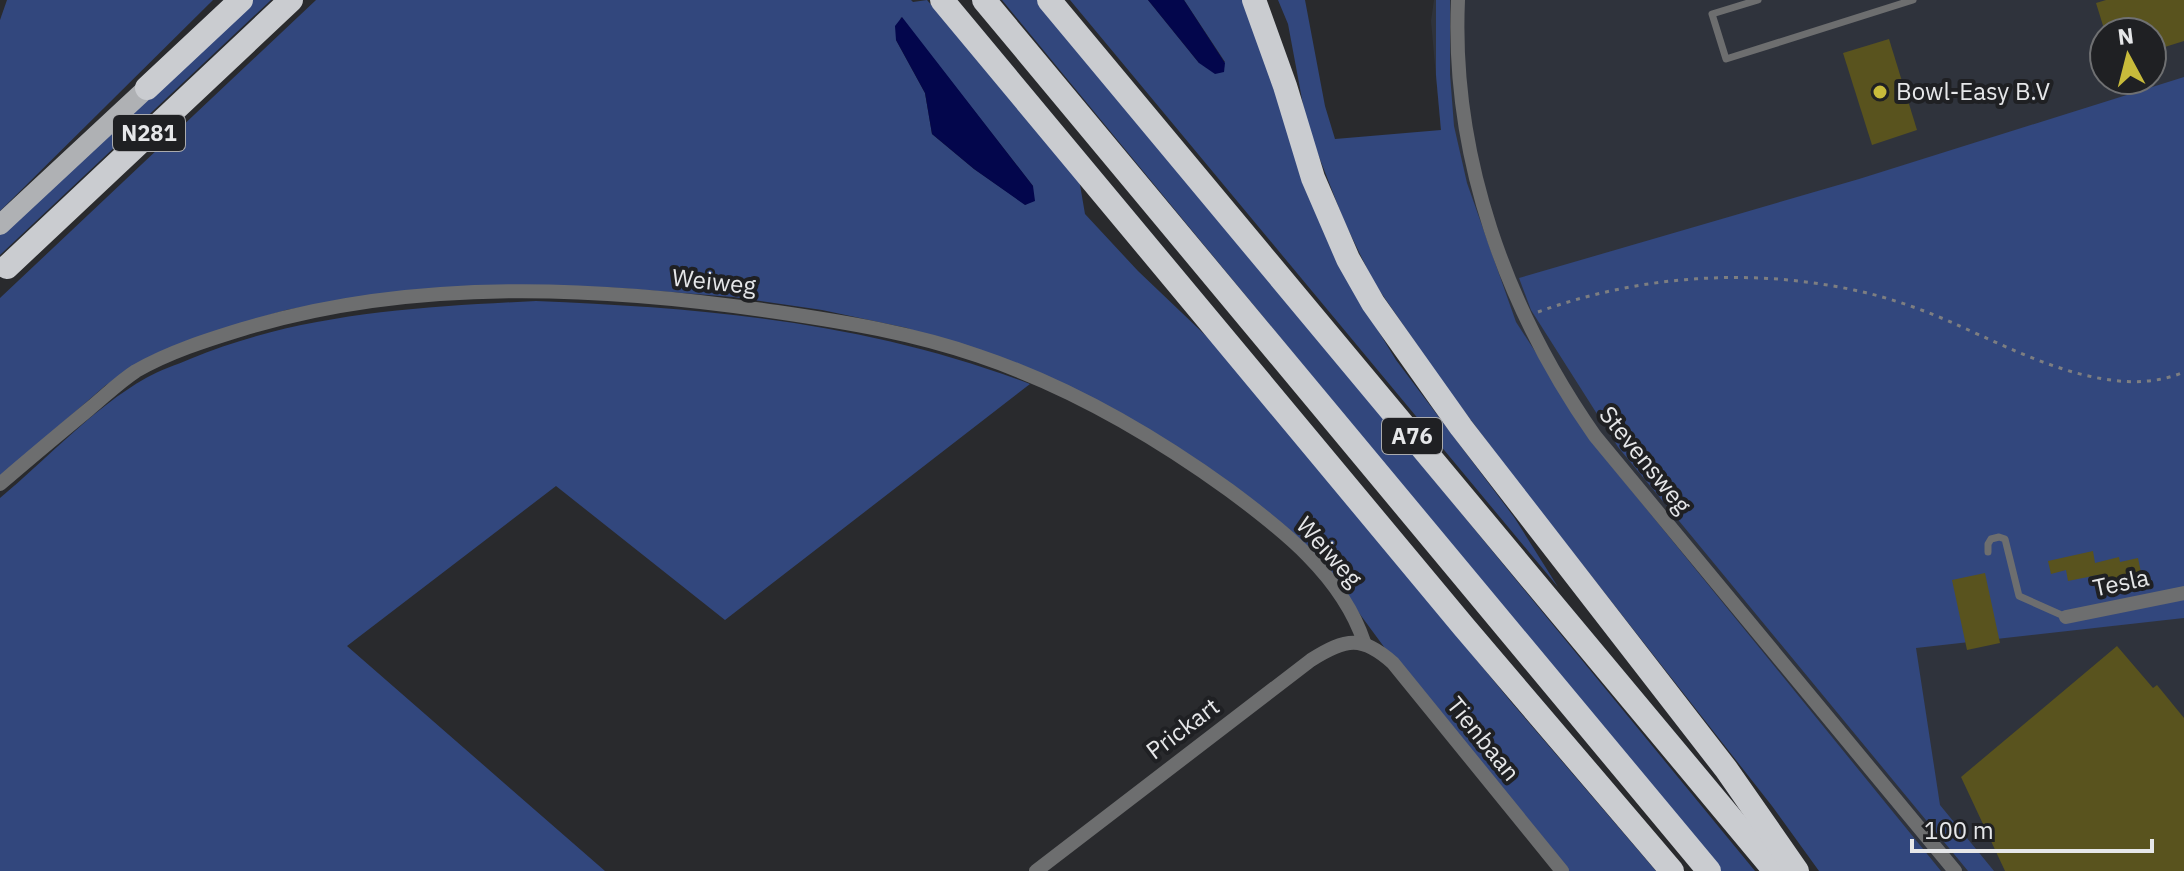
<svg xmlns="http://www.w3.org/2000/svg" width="2184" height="871" font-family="'IBM Plex Sans',sans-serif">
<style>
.built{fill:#2f333c;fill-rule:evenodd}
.green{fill:#32477d;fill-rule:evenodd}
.water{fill:#03064c}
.building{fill:#59531e}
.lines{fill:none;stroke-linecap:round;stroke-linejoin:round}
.path{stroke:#7d7e81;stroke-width:3;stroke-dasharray:4 6;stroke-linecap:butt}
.lane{stroke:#6d6e6f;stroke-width:7}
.street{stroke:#6d6e6f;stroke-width:14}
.primary{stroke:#afb1b4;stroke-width:20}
.highway{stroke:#caccd0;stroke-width:24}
.poi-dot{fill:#c8bb3b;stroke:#1f2023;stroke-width:3}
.labels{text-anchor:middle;stroke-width:8;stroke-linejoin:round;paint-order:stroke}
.shield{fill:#1f2023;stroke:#aaabae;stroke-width:2}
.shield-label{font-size:22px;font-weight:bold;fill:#e6e7e9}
.poi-label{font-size:24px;fill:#e6e7e9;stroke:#1f2023;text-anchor:start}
.street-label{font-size:24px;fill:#e6e7e9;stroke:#1f2023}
</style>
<rect width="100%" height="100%" fill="#292a2d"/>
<path class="built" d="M1434 0H2184V871H1918L1535 394 1442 143 1431 21ZM2104 32H2152V80H2104Z"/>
<g class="green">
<polygon points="7,0 213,0 0,211 0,20"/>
<polygon points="247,0 271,0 0,255 0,230"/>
<path d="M316 0H911L913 2 927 0 1079 179 1085 214 1138 271 1224 353 1512 703 1656 871H1567L1401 670 1348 598 1299 539 1105 408 907 328 822 310 733 297 619 288 536 285 429 290 344 300 286 310 209 333 140 363 106 385 0 477V298ZM901 17 1033 186 1026 205 974 169 932 134 925 93 896 40Z"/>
<polygon points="1002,0 1040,0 1755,871 1720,871"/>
<polygon points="1070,0 1148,0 1199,63 1225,62 1184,0 1249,0 1354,291 1396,360 1514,517 1558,587"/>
<polygon points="1278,0 1305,0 1325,106 1335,139 1441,130 1436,75 1436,0 1450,0 1450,74 1454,126 1467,183 1516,322 1601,453 1941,871 1819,871 1772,806 1516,480 1446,387 1373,281 1344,221 1307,126 1288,24"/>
<polygon points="2184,77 2184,618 1916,648 1940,805 1994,871 1968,871 1618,447 1531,310 1519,278 1859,179"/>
<path d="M536 301C708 308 868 322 1030 384L725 620 556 486 347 646 605 871H0V498C47 459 93 408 146 378 160 370 176 365 190 359 301 313 418 307 536 301Z"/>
</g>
<g class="water">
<polygon points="1148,0 1184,0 1225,63 1224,72 1215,74 1199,63"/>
<polygon points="902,17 1033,186 1035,201 1025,205 974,169 932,134 925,93 896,40 895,26"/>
</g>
<g class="building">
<polygon points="2106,0 2184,0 2184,41 2152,51 2152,32 2105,32 2096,3"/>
<polygon points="1889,39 1917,130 1872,145 1843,53"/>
<polygon points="2093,551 2095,563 2119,557 2120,562 2138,558 2143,582 2115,588 2113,578 2099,580 2098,575 2068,581 2066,570 2051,574 2048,561"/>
<polygon points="1985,573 2000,643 1967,650 1952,580"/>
<polygon points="2117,646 2153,688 2157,685 2184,718 2184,871 2005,871 1961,777"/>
</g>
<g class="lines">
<path class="path" d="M1538 312C1642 274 1759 267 1867 293 1896 300 1926 311 1953 323 2019 352 2112 403 2184 372"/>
<g class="lane">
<polyline points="1758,0 1712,14 1726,59 1913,0"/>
<polyline points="1988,552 1988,544 1991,539 1999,537 2005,539 2019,596 2066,617"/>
</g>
<g class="street">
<path d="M1458 0C1451 156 1506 309 1595 436L1955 871"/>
<path d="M0 484C29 459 59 434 88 410 104 397 119 382 136 371 169 352 207 340 243 329 414 277 602 286 777 312 845 322 913 333 979 356 1068 386 1153 435 1229 490 1283 530 1342 576 1364 642"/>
<polyline points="2066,617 2184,593"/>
<path d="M1036 871 1311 660C1346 638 1362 635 1393 663L1562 871"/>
</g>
<polyline class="primary" points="0,225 147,88"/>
<g class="highway">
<polyline points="942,0 1464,627 1672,871"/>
<polyline points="984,0 1709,871"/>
<polyline points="1049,0 1775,871"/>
<polyline points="1254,0 1285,86 1313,178 1348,259 1373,303 1461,427 1726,769 1797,871"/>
<polyline points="147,88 241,0"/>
<polyline points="7,267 291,0"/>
</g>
</g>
<circle class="poi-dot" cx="1880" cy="92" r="8"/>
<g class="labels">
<g class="shield">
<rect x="113" y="115" width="72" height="36" rx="6"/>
<rect x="1382" y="418" width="60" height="36" rx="6"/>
</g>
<g class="shield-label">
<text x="149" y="141">N281</text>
<text x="1412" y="444">A76</text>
</g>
<g class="poi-label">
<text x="1896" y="100">Bowl-Easy B.V</text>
</g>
<g class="street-label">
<text transform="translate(714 282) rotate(6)" y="8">Weiweg</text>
<text transform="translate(1645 460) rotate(51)" y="8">Stevensweg</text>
<text transform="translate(1329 552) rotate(48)" y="8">Weiweg</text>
<text transform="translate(2121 583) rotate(-12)" y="8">Tesla</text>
<text transform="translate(1183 729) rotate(-37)" y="8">Prickart</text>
<text transform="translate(1483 739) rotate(51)" y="8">Tienbaan</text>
</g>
</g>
<g transform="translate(2128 56) rotate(353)"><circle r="38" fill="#1f2023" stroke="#6f7072" stroke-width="2"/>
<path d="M0-6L14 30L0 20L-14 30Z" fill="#c8bb3b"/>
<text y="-12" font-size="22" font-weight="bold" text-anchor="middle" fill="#e6e7e9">N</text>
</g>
<path d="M1912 839v12h240v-12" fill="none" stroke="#e6e7e9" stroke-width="4"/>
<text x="1924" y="839" font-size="24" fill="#e6e7e9" stroke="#1f2023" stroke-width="6" paint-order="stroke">100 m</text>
</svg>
